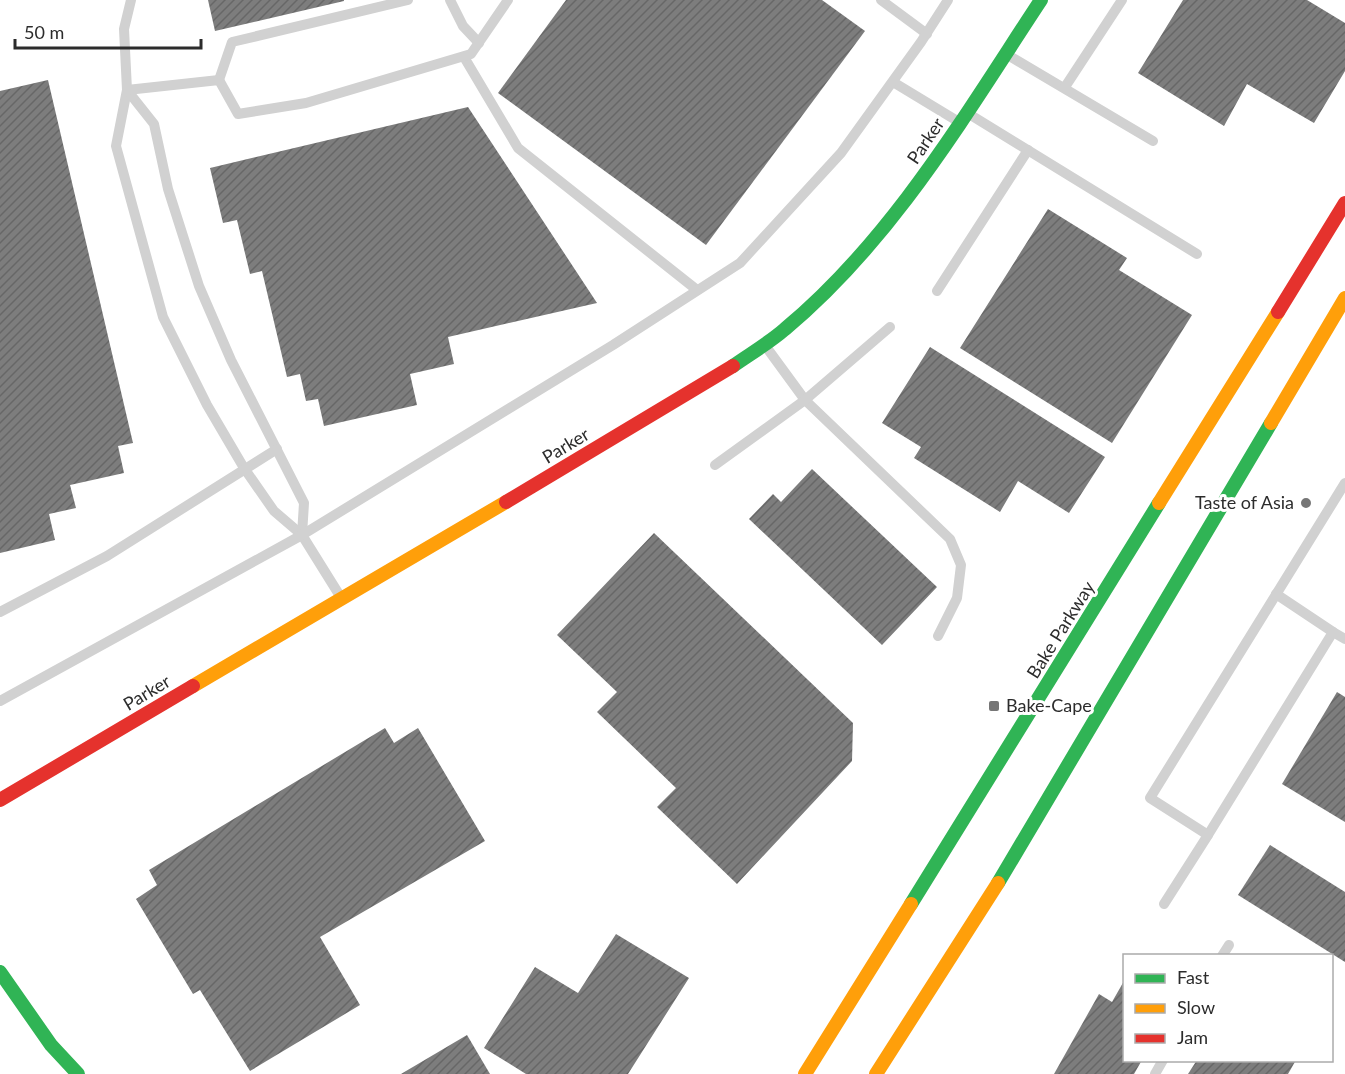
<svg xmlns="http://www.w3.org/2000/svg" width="1345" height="1074" font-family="Lato,sans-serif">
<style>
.building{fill:url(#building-hatch)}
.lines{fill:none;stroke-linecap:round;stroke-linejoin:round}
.lane{stroke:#d1d1d1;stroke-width:10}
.fast{stroke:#30b455;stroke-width:14}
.slow{stroke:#ff9f0a;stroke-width:14}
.jam{stroke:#e5322d;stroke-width:14}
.poi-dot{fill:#767676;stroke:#fff;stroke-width:2}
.labels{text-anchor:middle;stroke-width:6;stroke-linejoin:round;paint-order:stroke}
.street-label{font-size:18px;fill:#2c2c2c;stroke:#fff}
.poi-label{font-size:18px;fill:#2c2c2c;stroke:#fff;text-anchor:end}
</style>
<defs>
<pattern id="building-hatch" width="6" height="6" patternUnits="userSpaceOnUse" patternTransform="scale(1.5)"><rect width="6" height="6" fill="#7d7d7d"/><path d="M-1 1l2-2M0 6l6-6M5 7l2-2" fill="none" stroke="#676767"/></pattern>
</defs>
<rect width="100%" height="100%" fill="#fff"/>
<g class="building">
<polygon points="208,0 344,0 344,1 215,31"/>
<polygon points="566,0 822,0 865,31 706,245 498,93"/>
<polygon points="1183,0 1307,0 1345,23 1345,71 1314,123 1247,84 1224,126 1138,73"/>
<polygon points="48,80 133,443 118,446 124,473 70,485 76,508 49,514 55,540 0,553 0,91"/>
<polygon points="468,107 597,303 448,337 454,364 410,374 417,405 324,426 318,399 306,401 300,374 287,377 262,271 250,274 237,220 223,223 210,168"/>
<polygon points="1048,209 1127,258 1119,270 1192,315 1112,443 960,348"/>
<polygon points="930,347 1105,457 1069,513 1018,481 1000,512 914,458 921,447 882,423"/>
<polygon points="812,469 937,587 882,645 749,519 773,494 781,502"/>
<polygon points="654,533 853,723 852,761 737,884 657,807 676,788 597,712 617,692 557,635"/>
<polygon points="1337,692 1345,697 1345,822 1282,784"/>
<polygon points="385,728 394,743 418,728 485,841 320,937 360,1005 250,1071 200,990 193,994 136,899 157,885 149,870"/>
<polygon points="1270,845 1345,892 1345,962 1238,895"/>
<polygon points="616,934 689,978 628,1074 526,1074 484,1048 535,967 578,993"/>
<polygon points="1124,981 1124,1060 1142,1060 1134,1074 1054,1074 1099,994 1112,1002"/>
<polygon points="467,1035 490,1074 401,1074"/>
<polygon points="1197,1060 1296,1060 1288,1074 1188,1074"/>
</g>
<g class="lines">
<g class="lane">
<polyline points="131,0 124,29 127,90 116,146 163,317 207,405 244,468 274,511 302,535 340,596"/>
<polyline points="450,0 463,26 479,43"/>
<polyline points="881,0 927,34"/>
<polyline points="1006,54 1153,141"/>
<polyline points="464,57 518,148 697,290"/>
<polyline points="219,80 232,42 408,0"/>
<polyline points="893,82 959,122"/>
<polyline points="1065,87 1122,0"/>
<polyline points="127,90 154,124 168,189 199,286 231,360 304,503 302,535"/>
<polyline points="127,90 219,80 238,114 306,103 471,54 508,0"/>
<polyline points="969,114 1197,254"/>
<polyline points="937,291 1028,150"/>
<polyline points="764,344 805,400 950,539 961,565 957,598 938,636"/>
<polyline points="715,465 805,400 890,327"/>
<polyline points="1276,594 1333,632"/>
<polyline points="0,612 107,556 277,449"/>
<polyline points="0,701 302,535 613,345 740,263 841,153 921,42 948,0"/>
<polyline points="1208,835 1333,632 1345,639"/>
<polyline points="1164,904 1208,835 1150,798 1345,483"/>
<polyline points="1222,956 1229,945"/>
<polyline points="1155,1074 1163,1060"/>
</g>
<g class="fast">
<path d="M733 366C750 354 769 343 785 329 892 240 965 115 1041 0"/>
<polyline points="998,883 1271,423"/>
<polyline points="911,904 1159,503"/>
<polyline points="0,972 51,1045 78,1074"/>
</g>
<g class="slow">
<polyline points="1271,423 1345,298"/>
<polyline points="1159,503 1278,312"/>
<polyline points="193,686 506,502"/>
<polyline points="805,1074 911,904"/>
<polyline points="876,1074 998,883"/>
</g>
<g class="jam">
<polyline points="1278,312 1345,203"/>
<polyline points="506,502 733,366"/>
<polyline points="0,800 193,686"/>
</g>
</g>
<g class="poi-dot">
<circle cx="1306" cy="503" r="6"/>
<rect x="988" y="700" width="12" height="12" rx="3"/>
</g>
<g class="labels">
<g class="street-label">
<text transform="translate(926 141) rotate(-56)" y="6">Parker</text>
<text transform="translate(566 446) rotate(-31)" y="6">Parker</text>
<text transform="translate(1061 630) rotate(-58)" y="6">Bake Parkway</text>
<text transform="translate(147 693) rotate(-31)" y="6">Parker</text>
</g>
<g class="poi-label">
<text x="1294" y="509">Taste of Asia</text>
<text x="1006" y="712" text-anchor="start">Bake-Cape</text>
</g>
</g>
<rect x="1123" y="954" width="210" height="108" fill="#ffffff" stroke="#ababab" stroke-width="1.5"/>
<rect x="1135" y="974" width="30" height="9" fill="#30b455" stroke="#ababab" stroke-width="1.5"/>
<text x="1177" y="984" font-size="18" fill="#2c2c2c">Fast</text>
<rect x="1135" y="1004" width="30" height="9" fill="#ff9f0a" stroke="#ababab" stroke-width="1.5"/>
<text x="1177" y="1014" font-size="18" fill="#2c2c2c">Slow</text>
<rect x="1135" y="1034" width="30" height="9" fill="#e5322d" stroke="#ababab" stroke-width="1.5"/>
<text x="1177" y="1044" font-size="18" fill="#2c2c2c">Jam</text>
<path d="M15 39v9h186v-9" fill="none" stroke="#2c2c2c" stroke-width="3"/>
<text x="24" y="39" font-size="18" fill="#2c2c2c" stroke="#ffffff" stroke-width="4.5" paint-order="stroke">50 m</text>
</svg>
